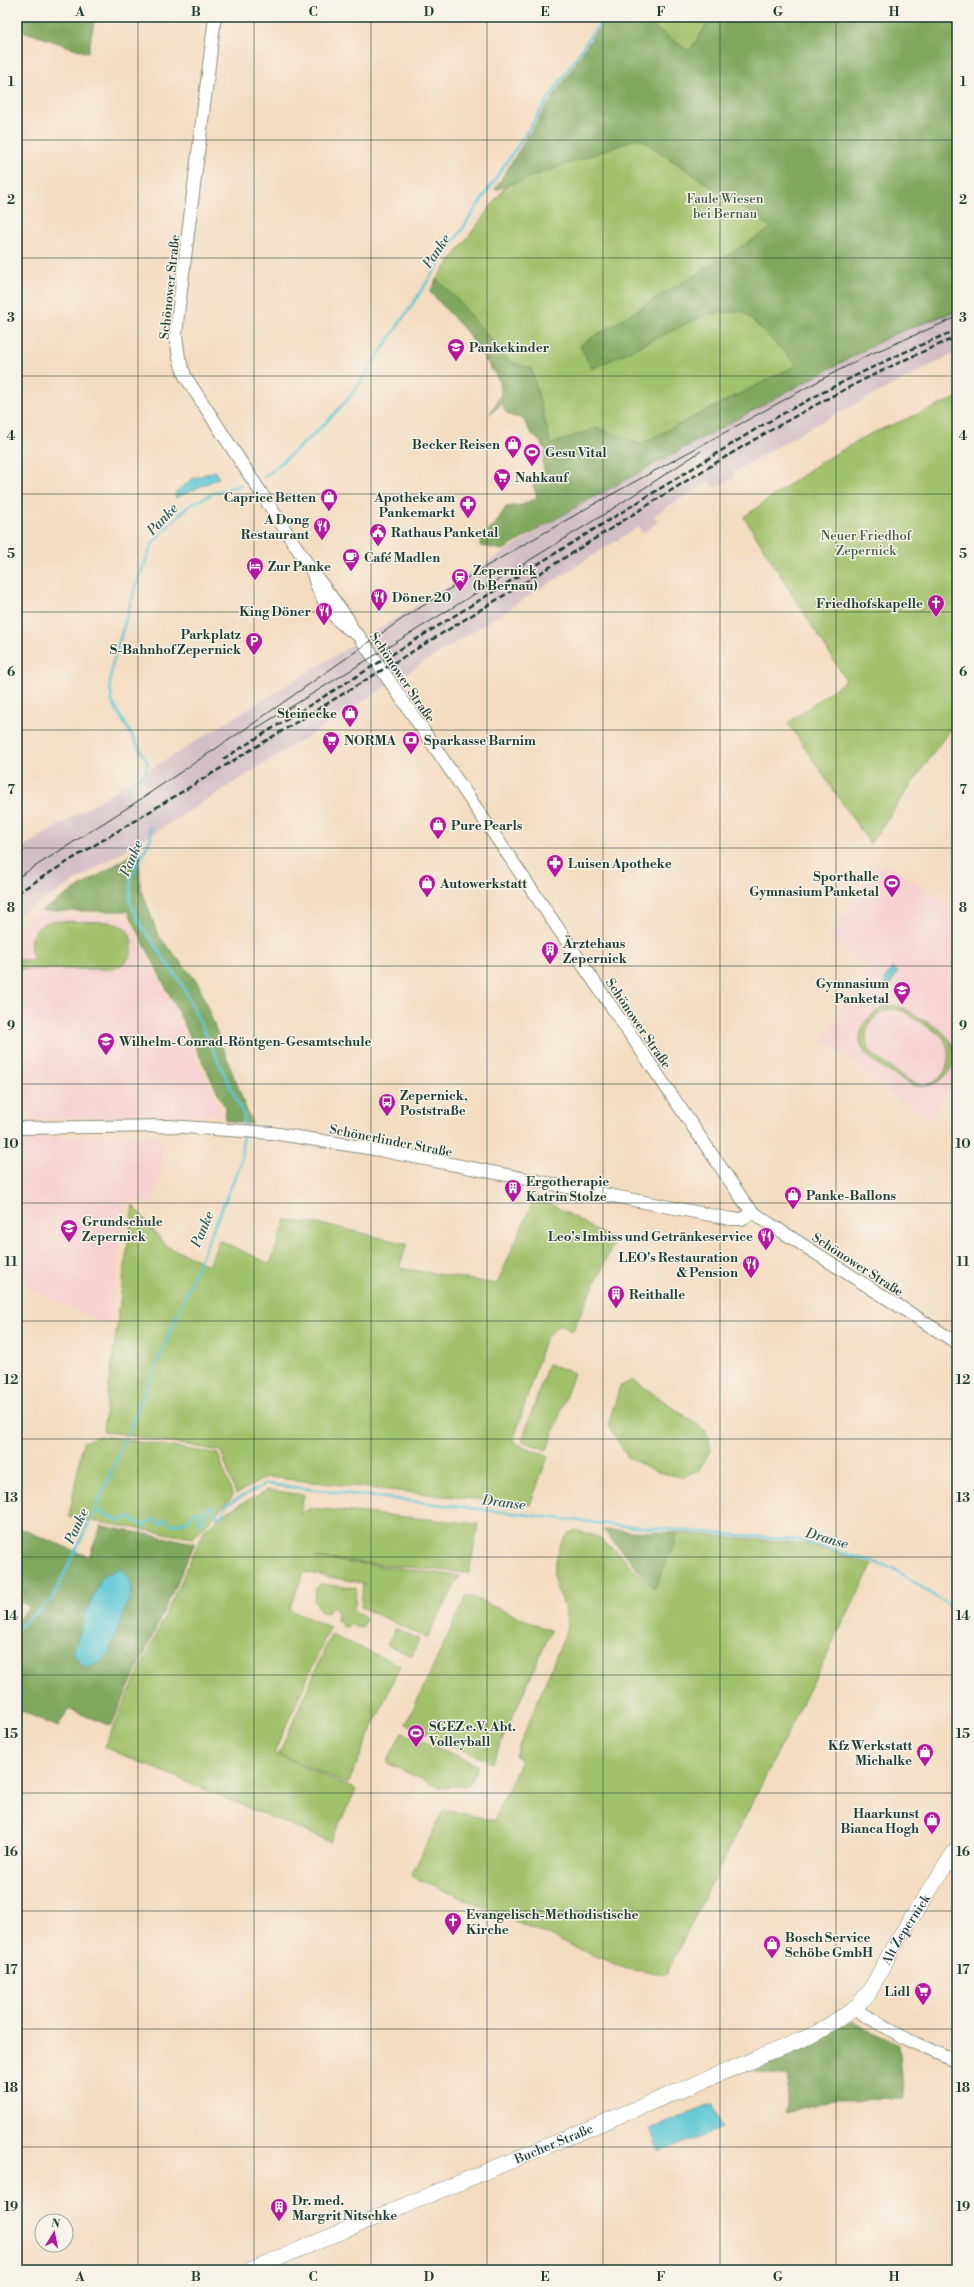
<svg xmlns="http://www.w3.org/2000/svg" width="974" height="2287" font-family="'Libre Bodoni',serif">
<style>
.built{fill:#f7d0cf}
.industrial{fill:#d2bec5}
.green{fill:#a1c16a;stroke:#607f4f;fill-rule:evenodd}
.forest{fill:#80a75e;stroke:#507249}
.water{fill:#5dc8d6;stroke:#3e8285}
.lines{fill:none;stroke-linecap:round;stroke-linejoin:round}
.stream{stroke:#5dc8d6;stroke-width:2.5}
.minor-casing{stroke:#8a8c7a;stroke-width:14}
.major-casing{stroke:#8a8c7a;stroke-width:16}
.minor{stroke:#fff;stroke-width:12}
.major{stroke:#fff;stroke-width:15}
.tram{stroke:#1f3d34;stroke-width:1}
.rail{stroke:#1f3d34;stroke-width:2.5;stroke-dasharray:6 3;stroke-linecap:butt}
.grid{fill:none;stroke:#1f3d34;stroke-width:1;stroke-opacity:0.55}
.labels{text-anchor:middle;stroke-width:3;stroke-linejoin:round;paint-order:stroke}
.park-label{font-size:13px;fill:#405e42;stroke:#f7f3e8}
.street-label{font-size:13px;fill:#1f3d34;stroke:#f7f3e8}
.poi-label{font-size:13px;font-weight:bold;fill:#1f3d34;stroke:#f7f3e8;text-anchor:start}
.water-label{font-size:14px;font-style:italic;fill:#2b5954;stroke:#f7f3e8}
.neatline{fill:none;stroke:#1f3d34;stroke-width:1.5}
.grid-label{font-size:13px;text-anchor:middle;font-weight:bold;fill:#1f3d34}
</style>
<rect width="100%" height="100%" fill="#f7f3e8"/>
<filter id="ink" filterUnits="userSpaceOnUse"><feTurbulence type="fractalNoise" baseFrequency=".025" numOctaves="2"/><feDisplacementMap in="SourceGraphic" scale="8" xChannelSelector="R" yChannelSelector="G"/><feConvolveMatrix kernelMatrix="1 2 1 2 8 2 1 2 1" color-interpolation-filters="sRGB"/></filter>
<filter id="wash" filterUnits="userSpaceOnUse"><feTurbulence type="fractalNoise" baseFrequency=".012" numOctaves="4" result="noise"/><feDisplacementMap in="SourceGraphic" scale="16" xChannelSelector="R" yChannelSelector="G"/><feGaussianBlur stdDeviation="0.9" result="paint"/><feColorMatrix in="noise" values="0 0 0 0 0 0 0 0 0 0 0 0 0 0 0 0 0 1.4 0 .05"/><feComposite in="paint" operator="in"/></filter>
<g filter="url(#wash)">
<rect width="100%" height="100%" fill="#f4dcc0"/>
<g class="built">
<polygon points="886,865 893,867 957,910 957,1078 930,1118 866,1078 861,1066 821,1041 871,968 828,939 874,871 879,866"/>
<polygon points="36,914 125,917 169,998 223,1115 17,1119 17,926"/>
<polygon points="162,1136 162,1166 153,1202 127,1200 109,1325 17,1283 17,1142 22,1137"/>
</g>
<polygon class="industrial" points="957,310 957,352 813,426 735,471 734,478 714,488 709,482 654,515 658,522 643,533 638,527 172,822 17,916 17,851 590,499 815,378 892,335"/>
<g class="green">
<polygon points="626,17 957,17 957,311 891,335 581,503 434,283 563,109"/>
<polygon points="957,398 957,681 949,687 957,697 957,719 870,844 788,723 846,680 744,517 818,464 870,434"/>
<path d="M52 921 109 922 124 927C139 942 133 965 111 969H17V960H35C24 942 33 926 52 921Z"/>
<path d="M891 1005C903 1006 912 1013 922 1019 931 1025 943 1030 949 1039 966 1065 938 1093 912 1085 898 1076 879 1068 868 1056 848 1036 869 1010 891 1005ZM891 1009 903 1011 942 1036C957 1057 944 1092 915 1083 902 1078 884 1062 872 1054 858 1034 870 1014 891 1009Z"/>
<polygon points="536,1195 615,1241 572,1332 560,1324 545,1339 513,1442 548,1456 530,1505 267,1477 236,1494 221,1451 103,1431 133,1205 166,1246 209,1265 219,1240 270,1264 286,1220 332,1226 407,1244 399,1268 497,1284"/>
<polygon points="548,1364 574,1373 547,1450 522,1441"/>
<polygon points="634,1380 706,1431 711,1449 699,1470 681,1477 658,1472 628,1458 608,1425 620,1386"/>
<polygon points="101,1436 218,1454 233,1496 193,1538 69,1517 83,1442"/>
<polygon points="268,1490 304,1495 300,1514 311,1508 478,1524 469,1573 316,1558 460,1576 427,1638 361,1607 363,1583 304,1572 289,1610 330,1627 274,1753 356,1790 330,1842 104,1747 205,1529 230,1510"/>
<polygon points="574,1530 596,1536 617,1552 654,1589 678,1533 808,1544 872,1565 666,1974 626,1969 411,1876 444,1809 494,1821 521,1760 515,1756 568,1627 562,1599 556,1588 553,1574 560,1545 568,1534"/>
<polygon points="320,1584 356,1588 355,1605 352,1609 366,1618 363,1627 360,1628 348,1624 349,1628 342,1626 342,1623 336,1620 337,1611 335,1608 331,1608 328,1613 321,1612 314,1599 316,1588"/>
<polygon points="467,1595 551,1631 492,1763 406,1724"/>
<polygon points="395,1628 419,1639 412,1656 387,1645"/>
<polygon points="331,1635 400,1665 348,1784 279,1754"/>
<polygon points="402,1732 478,1765 469,1785 440,1788 387,1763"/>
</g>
<g class="forest">
<polygon points="17,17 95,17 88,53 17,29"/>
<path d="M600 17H639L689 51 712 17H957V310L892 335 585 502 503 550 480 546 481 538 494 526 506 507 523 505 537 497 533 485 544 476 543 460 547 449C538 439 526 431 524 418 511 416 506 417 502 403L490 414 501 395 500 382 475 341 430 292 437 280 457 299 510 362 531 368 551 444 597 428 640 444 797 365 743 311 707 314 592 369 580 345 772 228 639 138 495 190 527 137 602 23Z"/>
<polygon points="139,850 140,886 158,935 198,983 252,1124 226,1120 225,1107 128,911 41,911"/>
<polygon points="101,1526 195,1543 111,1726 68,1709 58,1727 17,1709 17,1620 30,1607 17,1601 17,1527 89,1557"/>
<polygon points="603,1530 678,1533 655,1589"/>
<polygon points="852,2021 899,2045 904,2099 831,2100 786,2112 789,2076 753,2072"/>
</g>
<g class="water">
<polygon points="215,471 219,478 176,498 175,493 192,479"/>
<polygon points="892,968 898,972 888,988 885,984 886,978"/>
<polygon points="120,1569 129,1577 132,1591 110,1650 102,1662 84,1667 73,1653 87,1610 103,1575"/>
<polygon points="713,2104 722,2128 659,2152 650,2129"/>
</g>
<g class="lines">
<g class="stream">
<path d="M264 477C297 450 329 423 356 389L603 17"/>
<polyline points="128,794 128,785 143,775 148,763 112,702 110,684 112,666 134,591 152,544 173,521 190,505 216,492 241,485"/>
<polyline points="149,826 151,838 131,878 130,902 139,922 183,986 244,1116 243,1127"/>
<polyline points="95,1510 120,1521 128,1517 144,1526 150,1520 154,1520 160,1525 164,1519 172,1525 188,1521 195,1511 199,1511 199,1524 203,1522 207,1508 212,1506 217,1517 222,1515 227,1504 266,1484 614,1525 799,1540 893,1568 957,1611"/>
<polyline points="17,1629 52,1599 95,1510 241,1163 243,1134"/>
</g>
</g>
</g>
<g filter="url(#ink)">
<g class="lines">
<defs>
<g id="minor">
<polyline points="215,17 178,314 176,336 179,358 185,376 312,571 348,619 352,629"/>
<path d="M312 571C317 589 326 610 341 623 346 628 353 631 359 636L745 1203 753 1212 770 1224 957 1343"/>
<polyline points="17,1128 169,1126 272,1133 374,1149 731,1219 742,1219 753,1212"/>
<polyline points="854,2009 908,2040 957,2062"/>
</g>
<g id="major">
<path id="s1" d="M250 2270 815 2034 854 2009 870 1991 896 1942 957 1848"/>
</g>
</defs>
<use href="#minor" class="minor-casing"/>
<use href="#major" class="major-casing"/>
<use href="#minor" class="minor"/>
<use href="#major" class="major"/>
<g class="tram">
<polyline points="255,729 603,515 701,451"/>
<polyline points="145,796 251,725 402,619 478,571 596,503 824,378 866,356 957,317"/>
<polyline points="17,878 149,794"/>
</g>
<g class="rail">
<path d="M223 759 761 426C825 390 889 357 957 330"/>
<path d="M17 893C190 786 364 682 537 575 675 489 806 399 957 337"/>
</g>
</g>
</g>
<path class="grid" d="M138 17V2270M254 17V2270M371 17V2270M487 17V2270M603 17V2270M720 17V2270M836 17V2270M17 140H957M17 258H957M17 376H957M17 494H957M17 612H957M17 730H957M17 848H957M17 966H957M17 1084H957M17 1203H957M17 1321H957M17 1439H957M17 1557H957M17 1675H957M17 1793H957M17 1911H957M17 2029H957M17 2147H957"/>
<defs>
<symbol id="school-pin" viewBox="-11 -11 22 30"><path d="M0 17L-7.5 6A9.5 9.5 0 1 1 7.5 6Z" fill="#b5179e" stroke="#f7f3e8"/><path d="M0-5L7-2L0 1L-7-2ZM-4 1L0 2.5L4 1V4Q0 6-4 4Z" fill="#fff"/></symbol>
<symbol id="shop-pin" viewBox="-11 -11 22 30"><path d="M0 17L-7.5 6A9.5 9.5 0 1 1 7.5 6Z" fill="#b5179e" stroke="#f7f3e8"/><path d="M-5-2.5h2.3a2.7 3.5 0 0 1 5.4 0H5L5.5 6h-11ZM-1.5-2.5h3a1.5 2.3 0 0 0-3 0Z" fill="#fff"/></symbol>
<symbol id="stadium-pin" viewBox="-11 -11 22 30"><path d="M0 17L-7.5 6A9.5 9.5 0 1 1 7.5 6Z" fill="#b5179e" stroke="#f7f3e8"/><path d="M0-5a6.5 5 0 1 0 0 10a6.5 5 0 1 0 0-10ZM-3.5-1.8h7v3.6h-7Z" fill="#fff"/></symbol>
<symbol id="supermarket-pin" viewBox="-11 -11 22 30"><path d="M0 17L-7.5 6A9.5 9.5 0 1 1 7.5 6Z" fill="#b5179e" stroke="#f7f3e8"/><path d="M-6-5.5h2.5l.6 2H6L4.5 2H-2.5L-4.4-4H-6ZM-1.5 3.2a1.3 1.3 0 1 0 .1 0ZM3 3.2a1.3 1.3 0 1 0 .1 0Z" fill="#fff"/></symbol>
<symbol id="pharmacy-pin" viewBox="-11 -11 22 30"><path d="M0 17L-7.5 6A9.5 9.5 0 1 1 7.5 6Z" fill="#b5179e" stroke="#f7f3e8"/><path d="M-2-6h4v4h4v4h-4v4h-4v-4h-4v-4h4Z" fill="#fff"/></symbol>
<symbol id="restaurant-pin" viewBox="-11 -11 22 30"><path d="M0 17L-7.5 6A9.5 9.5 0 1 1 7.5 6Z" fill="#b5179e" stroke="#f7f3e8"/><path d="M-5-6h1v4h1v-4h1v4h1v-4h1v5L-1.5 .5V6h-2V.5L-5-1ZM5-6V6H3V1.5H1.5Q1.5-4 5-6Z" fill="#fff"/></symbol>
<symbol id="civic-pin" viewBox="-11 -11 22 30"><path d="M0 17L-7.5 6A9.5 9.5 0 1 1 7.5 6Z" fill="#b5179e" stroke="#f7f3e8"/><path d="M-.6-6.5H3V-4.5H.6V-3L4-1V1h2V6H-6V1h2V-1L-.6-3ZM-1.2 2.5V6h2.4V2.5Z" fill="#fff"/></symbol>
<symbol id="cafe-pin" viewBox="-11 -11 22 30"><path d="M0 17L-7.5 6A9.5 9.5 0 1 1 7.5 6Z" fill="#b5179e" stroke="#f7f3e8"/><path d="M-5.5-4.5H6V0H3Q3 3.5 0 3.5H-2.5Q-5.5 3.5-5.5 0ZM3-3.2v2h1.7v-2ZM-6 4.5H4V6H-6Z" fill="#fff"/></symbol>
<symbol id="hotel-pin" viewBox="-11 -11 22 30"><path d="M0 17L-7.5 6A9.5 9.5 0 1 1 7.5 6Z" fill="#b5179e" stroke="#f7f3e8"/><path d="M-6-4.5h1.5V1H6V5H4.5V3h-9V5H-6ZM-4 0a1.8 1.8 0 1 1 3.6 0ZM.5 0V-2.5h3Q6-2.5 6 0Z" fill="#fff"/></symbol>
<symbol id="station-pin" viewBox="-11 -11 22 30"><path d="M0 17L-7.5 6A9.5 9.5 0 1 1 7.5 6Z" fill="#b5179e" stroke="#f7f3e8"/><path d="M-3-6H3Q5-6 5-4V2Q5 4 3 4L4.5 6H3L1.5 4h-3L-3 6H-4.5L-3 4Q-5 4-5 2V-4Q-5-6-3-6ZM-3.5-4v3h7v-3ZM-3.5 1v1.5H-2V1ZM2 1v1.5H3.5V1Z" fill="#fff"/></symbol>
<symbol id="church-pin" viewBox="-11 -11 22 30"><path d="M0 17L-7.5 6A9.5 9.5 0 1 1 7.5 6Z" fill="#b5179e" stroke="#f7f3e8"/><path d="M-1.2-6h2.4v3.5h3.3v2.4h-3.3V6h-2.4V-.1h-3.3v-2.4h3.3Z" fill="#fff"/></symbol>
<symbol id="parking-pin" viewBox="-11 -11 22 30"><path d="M0 17L-7.5 6A9.5 9.5 0 1 1 7.5 6Z" fill="#b5179e" stroke="#f7f3e8"/><path d="M-3.5-5.5H1a3.5 3.5 0 0 1 0 7H-1V5.5H-3.5ZM-1-3.4V-.6H.8a1.4 1.4 0 0 0 0-2.8Z" fill="#fff"/></symbol>
<symbol id="bank-pin" viewBox="-11 -11 22 30"><path d="M0 17L-7.5 6A9.5 9.5 0 1 1 7.5 6Z" fill="#b5179e" stroke="#f7f3e8"/><path d="M-6-4H6V4H-6ZM0-2.3a2.3 2.3 0 1 0 0 4.6a2.3 2.3 0 1 0 0-4.6Z" fill="#fff"/></symbol>
<symbol id="building-pin" viewBox="-11 -11 22 30"><path d="M0 17L-7.5 6A9.5 9.5 0 1 1 7.5 6Z" fill="#b5179e" stroke="#f7f3e8"/><path d="M-4-6H4V6H1V3H-1V6H-4ZM-2.5-4.3h1.7v1.8h-1.7ZM.8-4.3h1.7v1.8H.8ZM-2.5-1h1.7V.8h-1.7ZM.8-1h1.7V.8H.8Z" fill="#fff"/></symbol>
<symbol id="bus-pin" viewBox="-11 -11 22 30"><path d="M0 17L-7.5 6A9.5 9.5 0 1 1 7.5 6Z" fill="#b5179e" stroke="#f7f3e8"/><path d="M-5-6H5V4H4V6H2V4H-2V6H-4V4H-5ZM-3.5-4V0h7V-4ZM-3.5 1.2v1.5H-2V1.2ZM2 1.2v1.5H3.5V1.2Z" fill="#fff"/></symbol>
</defs>
<g fill-rule="evenodd">
<use href="#school-pin" x="446" y="337" width="20" height="27"/>
<use href="#shop-pin" x="503" y="434" width="20" height="27"/>
<use href="#stadium-pin" x="522" y="442" width="20" height="27"/>
<use href="#supermarket-pin" x="492" y="467" width="20" height="27"/>
<use href="#shop-pin" x="319" y="487" width="20" height="27"/>
<use href="#pharmacy-pin" x="458" y="494" width="20" height="27"/>
<use href="#restaurant-pin" x="312" y="516" width="20" height="27"/>
<use href="#civic-pin" x="368" y="522" width="20" height="27"/>
<use href="#cafe-pin" x="341" y="547" width="20" height="27"/>
<use href="#hotel-pin" x="245" y="556" width="20" height="27"/>
<use href="#station-pin" x="450" y="567" width="20" height="27"/>
<use href="#restaurant-pin" x="369" y="587" width="20" height="27"/>
<use href="#church-pin" x="926" y="593" width="20" height="27"/>
<use href="#restaurant-pin" x="314" y="601" width="20" height="27"/>
<use href="#parking-pin" x="244" y="631" width="20" height="27"/>
<use href="#shop-pin" x="340" y="703" width="20" height="27"/>
<use href="#supermarket-pin" x="321" y="730" width="20" height="27"/>
<use href="#bank-pin" x="401" y="730" width="20" height="27"/>
<use href="#shop-pin" x="428" y="815" width="20" height="27"/>
<use href="#pharmacy-pin" x="545" y="853" width="20" height="27"/>
<use href="#shop-pin" x="417" y="873" width="20" height="27"/>
<use href="#stadium-pin" x="882" y="873" width="20" height="27"/>
<use href="#building-pin" x="540" y="940" width="20" height="27"/>
<use href="#school-pin" x="892" y="980" width="20" height="27"/>
<use href="#school-pin" x="96" y="1031" width="20" height="27"/>
<use href="#bus-pin" x="377" y="1092" width="20" height="27"/>
<use href="#building-pin" x="503" y="1178" width="20" height="27"/>
<use href="#shop-pin" x="783" y="1185" width="20" height="27"/>
<use href="#school-pin" x="59" y="1218" width="20" height="27"/>
<use href="#restaurant-pin" x="756" y="1226" width="20" height="27"/>
<use href="#restaurant-pin" x="741" y="1254" width="20" height="27"/>
<use href="#building-pin" x="606" y="1284" width="20" height="27"/>
<use href="#stadium-pin" x="406" y="1723" width="20" height="27"/>
<use href="#shop-pin" x="915" y="1742" width="20" height="27"/>
<use href="#shop-pin" x="922" y="1810" width="20" height="27"/>
<use href="#church-pin" x="443" y="1911" width="20" height="27"/>
<use href="#shop-pin" x="762" y="1934" width="20" height="27"/>
<use href="#supermarket-pin" x="913" y="1981" width="20" height="27"/>
<use href="#building-pin" x="269" y="2197" width="20" height="27"/>
</g>
<g class="labels">
<g class="park-label">
<text x="725" y="203">Faule Wiesen<tspan x="725" dy="15">bei Bernau</tspan></text>
<text x="866" y="540">Neuer Friedhof<tspan x="866" dy="15">Zepernick</tspan></text>
</g>
<g class="street-label">
<text transform="translate(169 287) rotate(-84)" y="5">Schönower Straße</text>
<text transform="translate(403 677) rotate(56)" y="5">Schönower Straße</text>
<text transform="translate(639 1023) rotate(56)" y="5">Schönower Straße</text>
<text transform="translate(391 1140) rotate(11)" y="5">Schönerlinder Straße</text>
<text transform="translate(858 1264) rotate(33)" y="5">Schönower Straße</text>
<text dy="5" stroke="none"><textPath href="#s1" startOffset="754">Alt Zepernick</textPath></text>
<text dy="5" stroke="none"><textPath href="#s1" startOffset="329">Bucher Straße</textPath></text>
</g>
<g class="poi-label">
<text x="469" y="352">Pankekinder</text>
<text x="500" y="449" text-anchor="end">Becker Reisen</text>
<text x="545" y="457">Gesu Vital</text>
<text x="515" y="482">Nahkauf</text>
<text x="316" y="502" text-anchor="end">Caprice Betten</text>
<text x="455" y="502" text-anchor="end">Apotheke am<tspan x="455" dy="15">Pankemarkt</tspan></text>
<text x="309" y="524" text-anchor="end">A Dong<tspan x="309" dy="15">Restaurant</tspan></text>
<text x="391" y="537">Rathaus Panketal</text>
<text x="364" y="562">Café Madlen</text>
<text x="268" y="571">Zur Panke</text>
<text x="473" y="575">Zepernick<tspan x="473" dy="15">(b Bernau)</tspan></text>
<text x="392" y="602">Döner 20</text>
<text x="923" y="608" text-anchor="end">Friedhofskapelle</text>
<text x="311" y="616" text-anchor="end">King Döner</text>
<text x="241" y="639" text-anchor="end">Parkplatz<tspan x="241" dy="15">S-Bahnhof Zepernick</tspan></text>
<text x="337" y="718" text-anchor="end">Steinecke</text>
<text x="344" y="745">NORMA</text>
<text x="424" y="745">Sparkasse Barnim</text>
<text x="451" y="830">Pure Pearls</text>
<text x="568" y="868">Luisen Apotheke</text>
<text x="879" y="881" text-anchor="end">Sporthalle<tspan x="879" dy="15">Gymnasium Panketal</tspan></text>
<text x="440" y="888">Autowerkstatt</text>
<text x="563" y="948">Ärztehaus<tspan x="563" dy="15">Zepernick</tspan></text>
<text x="889" y="988" text-anchor="end">Gymnasium<tspan x="889" dy="15">Panketal</tspan></text>
<text x="119" y="1046">Wilhelm-Conrad-Röntgen-Gesamtschule</text>
<text x="400" y="1100">Zepernick,<tspan x="400" dy="15">Poststraße</tspan></text>
<text x="526" y="1186">Ergotherapie<tspan x="526" dy="15">Katrin Stolze</tspan></text>
<text x="806" y="1200">Panke-Ballons</text>
<text x="82" y="1226">Grundschule<tspan x="82" dy="15">Zepernick</tspan></text>
<text x="753" y="1241" text-anchor="end">Leo's Imbiss und Getränkeservice</text>
<text x="738" y="1262" text-anchor="end">LEO's Restauration<tspan x="738" dy="15">&amp; Pension</tspan></text>
<text x="629" y="1299">Reithalle</text>
<text x="429" y="1731">SGEZ e.V. Abt.<tspan x="429" dy="15">Volleyball</tspan></text>
<text x="912" y="1750" text-anchor="end">Kfz Werkstatt<tspan x="912" dy="15">Michalke</tspan></text>
<text x="919" y="1818" text-anchor="end">Haarkunst<tspan x="919" dy="15">Bianca Hogh</tspan></text>
<text x="466" y="1919">Evangelisch-Methodistische<tspan x="466" dy="15">Kirche</tspan></text>
<text x="785" y="1942">Bosch Service<tspan x="785" dy="15">Schöbe GmbH</tspan></text>
<text x="910" y="1996" text-anchor="end">Lidl</text>
<text x="292" y="2205">Dr. med.<tspan x="292" dy="15">Margrit Nitschke</tspan></text>
</g>
<g class="water-label">
<text transform="translate(436 251) rotate(-56)" y="5">Panke</text>
<text transform="translate(162 519) rotate(-46)" y="5">Panke</text>
<text transform="translate(131 858) rotate(-67)" y="5">Panke</text>
<text transform="translate(202 1229) rotate(-67)" y="5">Panke</text>
<text transform="translate(504 1502) rotate(7)" y="5">Dranse</text>
<text transform="translate(76 1526) rotate(-65)" y="5">Panke</text>
<text transform="translate(827 1538) rotate(16)" y="5">Dranse</text>
</g>
</g>
<rect width="974" height="2287" fill="none" stroke="#f7f3e8" stroke-width="44"/>
<g transform="translate(54 2233) rotate(10)"><circle r="19" fill="#f7f3e8" stroke="#a1aaa0"/>
<path d="M0-3L7 15L0 10L-7 15Z" fill="#b5179e"/>
<text y="-6" font-size="11" font-weight="bold" text-anchor="middle" fill="#1f3d34">N</text>
</g>
<rect x="22" y="22" width="930" height="2243" class="neatline"/>
<g class="grid-label">
<text x="80" y="16">A</text>
<text x="196" y="16">B</text>
<text x="313" y="16">C</text>
<text x="429" y="16">D</text>
<text x="545" y="16">E</text>
<text x="661" y="16">F</text>
<text x="778" y="16">G</text>
<text x="894" y="16">H</text>
<text x="11" y="86">1</text>
<text x="963" y="86">1</text>
<text x="11" y="204">2</text>
<text x="963" y="204">2</text>
<text x="11" y="322">3</text>
<text x="963" y="322">3</text>
<text x="11" y="440">4</text>
<text x="963" y="440">4</text>
<text x="11" y="558">5</text>
<text x="963" y="558">5</text>
<text x="11" y="676">6</text>
<text x="963" y="676">6</text>
<text x="11" y="794">7</text>
<text x="963" y="794">7</text>
<text x="11" y="912">8</text>
<text x="963" y="912">8</text>
<text x="11" y="1030">9</text>
<text x="963" y="1030">9</text>
<text x="11" y="1148">10</text>
<text x="963" y="1148">10</text>
<text x="11" y="1266">11</text>
<text x="963" y="1266">11</text>
<text x="11" y="1384">12</text>
<text x="963" y="1384">12</text>
<text x="11" y="1502">13</text>
<text x="963" y="1502">13</text>
<text x="11" y="1620">14</text>
<text x="963" y="1620">14</text>
<text x="11" y="1738">15</text>
<text x="963" y="1738">15</text>
<text x="11" y="1856">16</text>
<text x="963" y="1856">16</text>
<text x="11" y="1974">17</text>
<text x="963" y="1974">17</text>
<text x="11" y="2092">18</text>
<text x="963" y="2092">18</text>
<text x="11" y="2211">19</text>
<text x="963" y="2211">19</text>
<text x="80" y="2281">A</text>
<text x="196" y="2281">B</text>
<text x="313" y="2281">C</text>
<text x="429" y="2281">D</text>
<text x="545" y="2281">E</text>
<text x="661" y="2281">F</text>
<text x="778" y="2281">G</text>
<text x="894" y="2281">H</text>
</g>
</svg>
